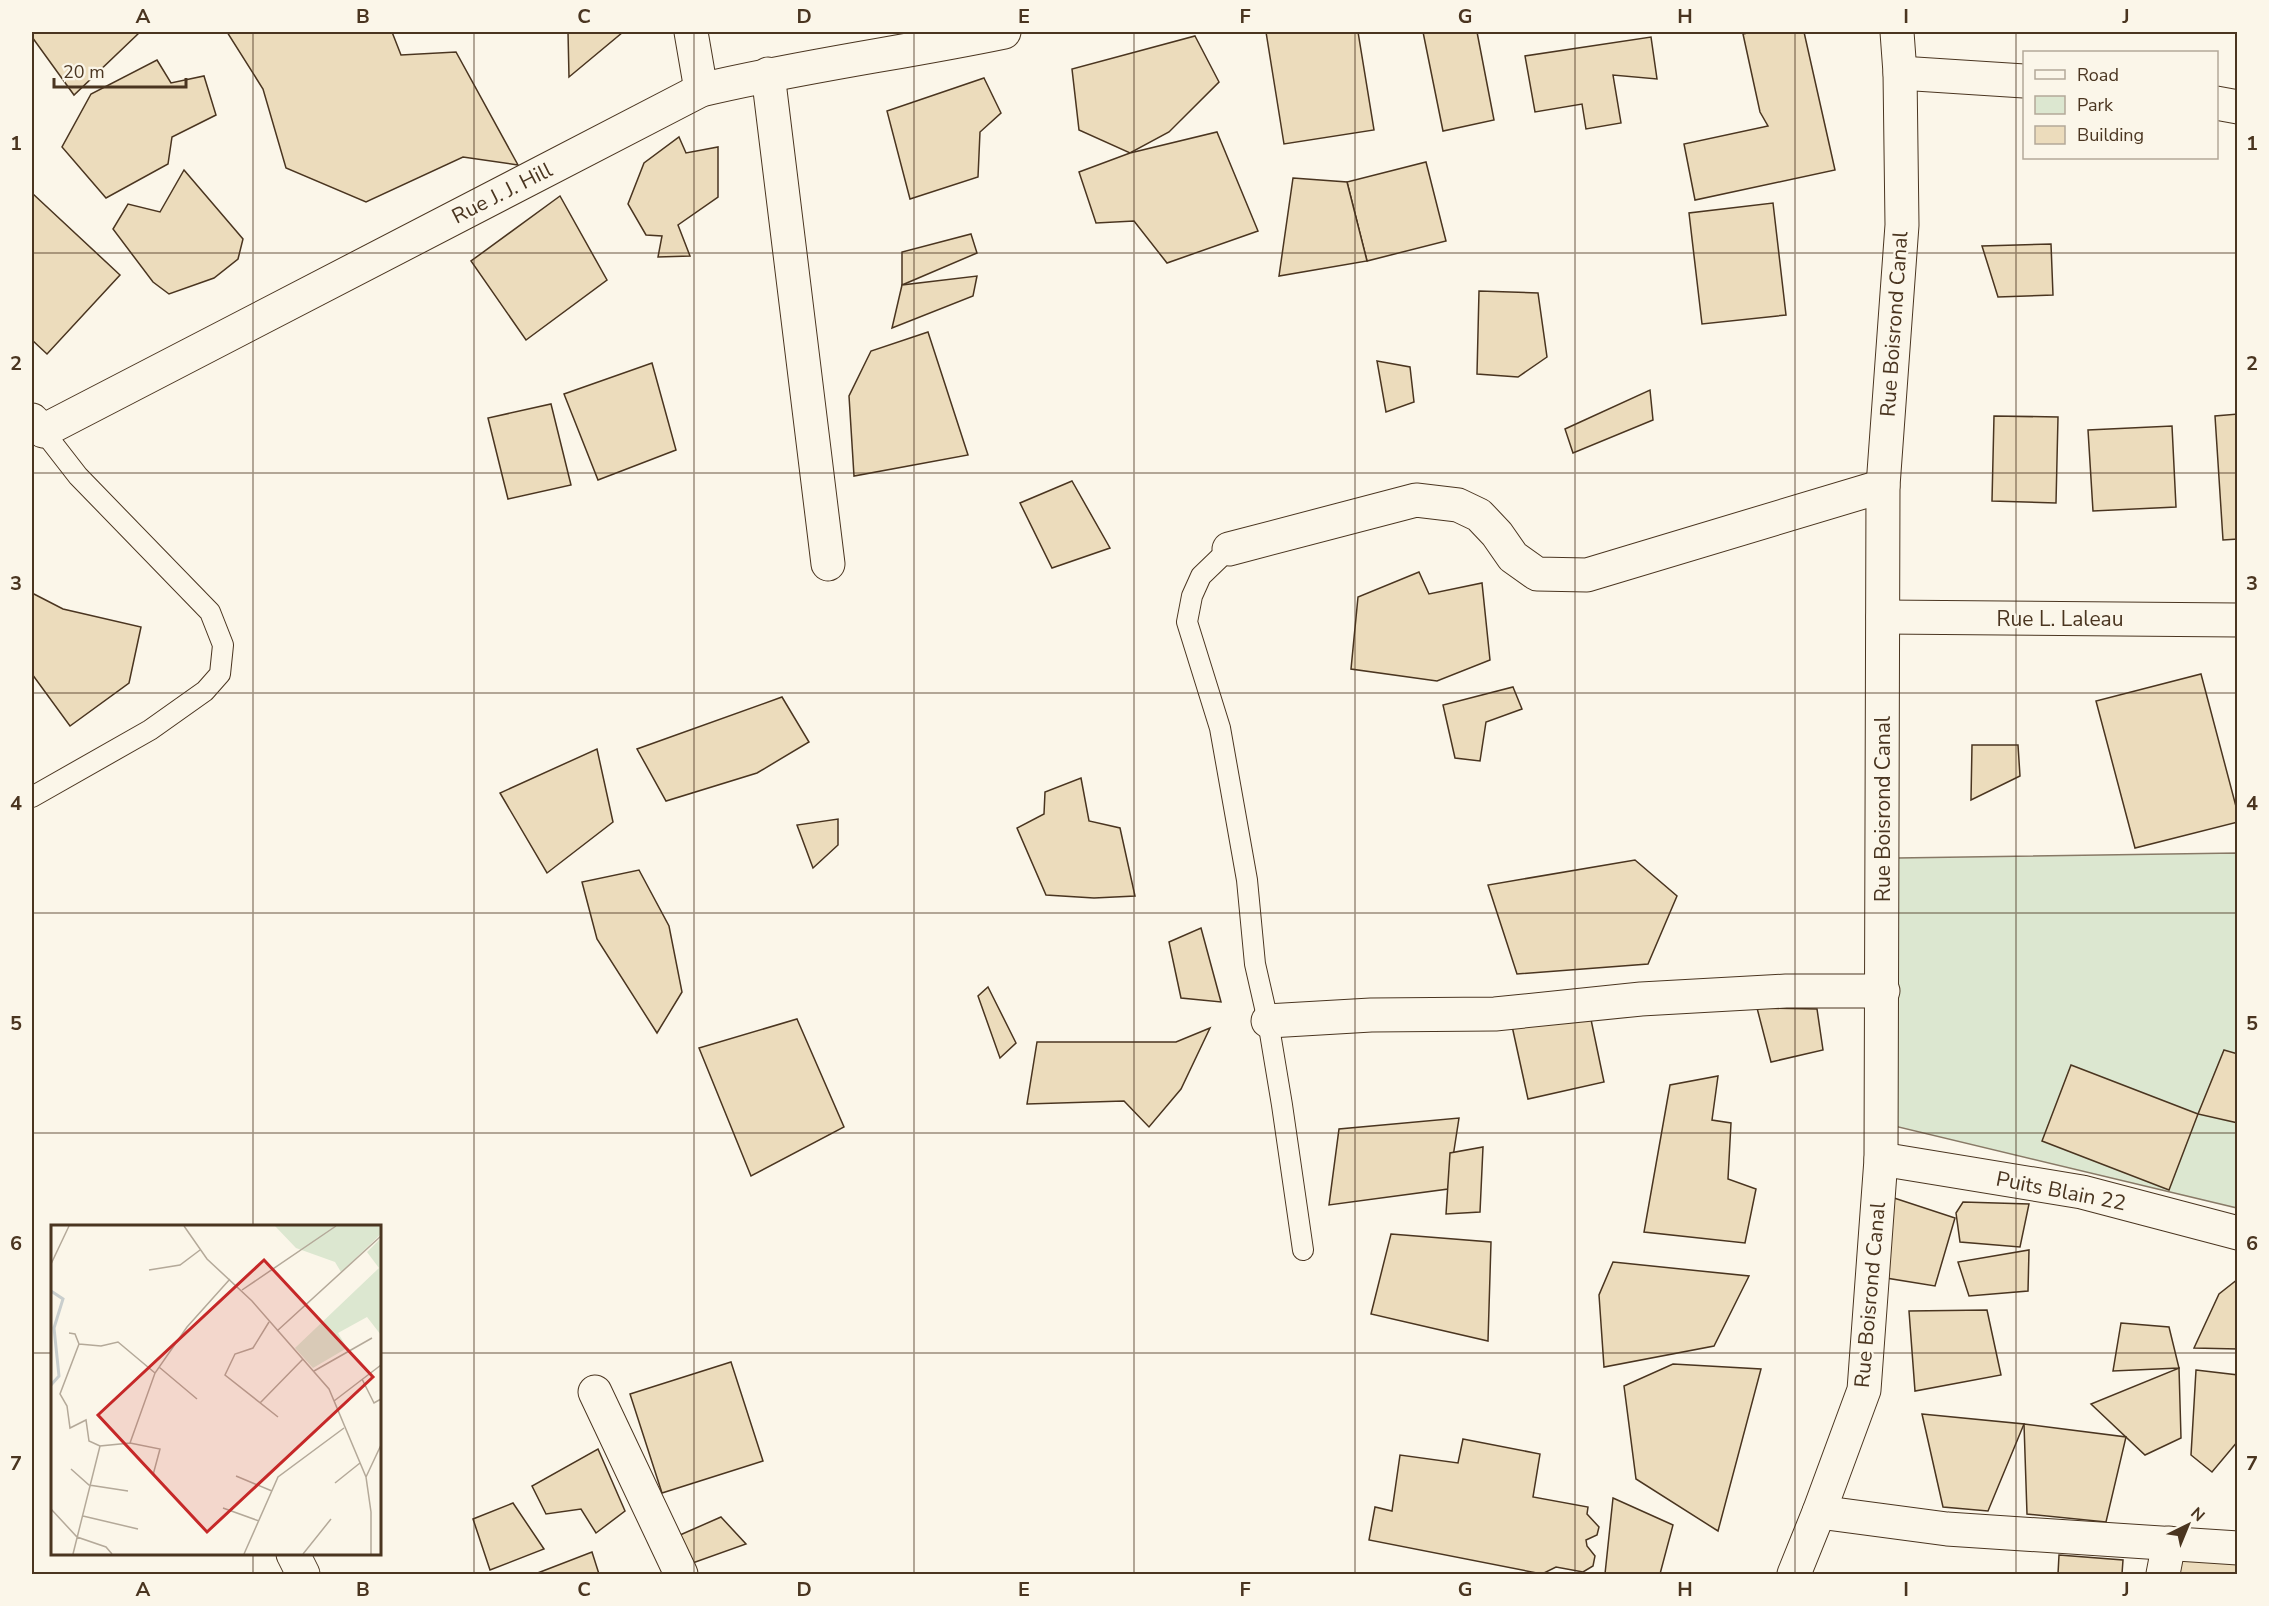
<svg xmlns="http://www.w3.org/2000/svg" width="2269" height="1606" font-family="'Nunito Sans',sans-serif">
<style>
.green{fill:#dce7d0;stroke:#887966;stroke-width:1.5}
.building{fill:#ecdcbc;stroke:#4a3520;stroke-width:1.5}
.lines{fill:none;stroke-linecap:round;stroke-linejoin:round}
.lane-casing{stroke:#4a3520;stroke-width:22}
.street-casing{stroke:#4a3520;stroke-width:35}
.secondary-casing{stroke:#4a3520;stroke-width:35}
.lane{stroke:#fbf6e9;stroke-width:20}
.street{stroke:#fbf6e9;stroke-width:33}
.secondary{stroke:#fbf6e9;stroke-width:33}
.grid{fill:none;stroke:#4a3520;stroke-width:1.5;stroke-opacity:0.55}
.labels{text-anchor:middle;stroke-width:4.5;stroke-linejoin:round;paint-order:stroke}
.street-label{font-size:21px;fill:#4a3520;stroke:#fbf6e9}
.inset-river{fill:none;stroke:#c9cecd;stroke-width:3}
.inset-road{fill:none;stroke:#b4a999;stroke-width:1.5}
.view{fill:#c62828;fill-opacity:0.15;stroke:#c62828;stroke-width:3}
.inset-edge{fill:none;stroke:#4a3520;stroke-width:3}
.neatline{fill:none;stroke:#4a3520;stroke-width:2}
.grid-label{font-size:20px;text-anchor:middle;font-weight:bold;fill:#4a3520}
</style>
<rect width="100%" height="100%" fill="#fbf6e9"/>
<polygon class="green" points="2237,853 2237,1208 1890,1125 1897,858"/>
<g class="building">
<polygon points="32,32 140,32 74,95 32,37"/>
<polygon points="227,32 392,32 401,55 456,52 518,165 463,157 366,202 286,168 263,89"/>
<polygon points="568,32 623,32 569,77"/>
<polygon points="1266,32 1358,32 1374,130 1284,144"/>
<polygon points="1423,32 1477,32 1494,120 1443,131"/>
<polygon points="1752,32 1804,32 1835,170 1695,200 1684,144 1768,126 1760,112 1743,34"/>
<polygon points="1195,36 1219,82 1169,132 1130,153 1079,130 1072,69"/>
<polygon points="1651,37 1657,79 1613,75 1621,123 1586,129 1582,104 1535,112 1525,56"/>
<polygon points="157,60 171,83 204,76 216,115 172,137 168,164 106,198 62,147 91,94"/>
<polygon points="984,78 1001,113 980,132 978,177 910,199 887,111"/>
<polygon points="1217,132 1258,231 1167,263 1134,221 1096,223 1079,172 1130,153"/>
<polygon points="679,137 686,153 718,147 718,197 678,225 690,256 658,257 662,236 646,235 628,204 644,163"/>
<polygon points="1426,162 1446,241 1367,261 1347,182"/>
<polygon points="184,170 243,239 238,259 214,278 169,294 153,282 113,229 128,204 160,212"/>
<polygon points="1293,178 1347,182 1367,261 1279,276"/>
<polygon points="32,193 120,275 47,354 32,340"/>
<polygon points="560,196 607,280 526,340 471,261"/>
<polygon points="1773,203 1786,315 1702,324 1689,213"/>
<polygon points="971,234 977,253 902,285 902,252"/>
<polygon points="2051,244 2053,295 1998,297 1982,246"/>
<polygon points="977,276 973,296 892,328 902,285"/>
<polygon points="1479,291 1538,293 1547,357 1518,377 1477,374"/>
<polygon points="928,332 968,455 854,476 849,396 871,351"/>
<polygon points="1377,361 1410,367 1414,402 1386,412"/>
<polygon points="652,363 676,450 598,480 564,394"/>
<polygon points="1650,390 1653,420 1573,453 1565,429"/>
<polygon points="551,404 571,485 508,499 488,418"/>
<polygon points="2238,414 2238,539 2223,540 2215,416"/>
<polygon points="1994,416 2058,417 2056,503 1992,501"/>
<polygon points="2172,426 2176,507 2093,511 2088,430"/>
<polygon points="1072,481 1110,548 1052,568 1020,503"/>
<polygon points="1419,572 1429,594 1482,583 1490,660 1437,681 1351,669 1358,597"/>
<polygon points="32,593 63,609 141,627 129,683 70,726 32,674"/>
<polygon points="2201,674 2238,814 2238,822 2135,848 2096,701"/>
<polygon points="1513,687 1522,709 1486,722 1480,761 1455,758 1443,705"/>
<polygon points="782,697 809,742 757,773 666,801 637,749"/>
<polygon points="1972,745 2018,745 2020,776 1971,800"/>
<polygon points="597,749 613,822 547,873 500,793"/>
<polygon points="1081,778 1089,821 1120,828 1135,896 1094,898 1046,895 1017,828 1044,814 1045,792"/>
<polygon points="838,819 838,845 813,868 797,825"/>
<polygon points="1635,860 1677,896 1648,964 1517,974 1488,885"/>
<polygon points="639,870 669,926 682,992 657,1033 597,939 582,882"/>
<polygon points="1201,928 1221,1002 1181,998 1169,942"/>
<polygon points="988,987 1016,1043 1000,1058 978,996"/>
<polygon points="1757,1008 1817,1009 1823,1050 1771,1062"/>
<polygon points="1589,1010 1604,1082 1528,1099 1512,1026"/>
<polygon points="797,1019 844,1127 751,1176 699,1048"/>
<polygon points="1210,1028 1181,1089 1149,1127 1124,1101 1027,1104 1037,1042 1176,1042"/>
<polygon points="2224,1050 2238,1054 2238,1123 2198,1114"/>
<polygon points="2071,1065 2198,1114 2169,1190 2042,1141"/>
<polygon points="1718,1076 1712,1120 1731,1123 1728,1179 1756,1189 1745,1243 1644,1232 1670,1085"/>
<polygon points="1459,1118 1448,1189 1329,1205 1339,1129"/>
<polygon points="1483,1147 1480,1212 1446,1214 1450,1153"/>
<polygon points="1888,1196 1955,1218 1935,1286 1880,1277"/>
<polygon points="1963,1202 2029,1204 2020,1247 1960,1242 1956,1213"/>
<polygon points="1391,1234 1491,1242 1488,1341 1371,1314"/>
<polygon points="2029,1250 2028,1291 1969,1296 1958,1262"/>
<polygon points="1613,1262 1749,1276 1714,1346 1604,1367 1599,1295"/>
<polygon points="2238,1279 2238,1349 2194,1348 2219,1294"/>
<polygon points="1987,1310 2001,1375 1915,1391 1909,1311"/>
<polygon points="2121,1323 2169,1327 2179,1368 2113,1371"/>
<polygon points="731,1362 763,1461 662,1493 630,1394"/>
<polygon points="1673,1364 1761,1369 1718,1531 1636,1479 1624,1386"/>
<polygon points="2179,1368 2181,1438 2145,1455 2091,1404"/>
<polygon points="2196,1370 2238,1375 2238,1441 2212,1472 2191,1455"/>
<polygon points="1922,1414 2024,1424 1988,1511 1943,1507"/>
<polygon points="2024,1424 2126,1437 2106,1522 2027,1514"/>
<polygon points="1463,1439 1540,1454 1533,1497 1588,1507 1587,1514 1599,1527 1597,1535 1586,1540 1587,1546 1595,1556 1593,1566 1583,1572 1556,1567 1542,1574 1369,1540 1375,1507 1392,1511 1400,1455 1458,1463"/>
<polygon points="598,1449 625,1511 596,1533 581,1509 546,1514 532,1486"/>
<polygon points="1613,1498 1673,1525 1660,1574 1605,1574"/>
<polygon points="513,1503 544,1549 490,1570 473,1519"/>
<polygon points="721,1517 746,1544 687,1565 680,1535"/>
<polygon points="592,1552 599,1574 535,1574"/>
<polygon points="2059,1555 2123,1560 2122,1574 2058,1574"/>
<polygon points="2174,1556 2238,1563 2238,1574 2178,1574"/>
</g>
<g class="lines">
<defs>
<g id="lane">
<polyline points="1229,549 1201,576 1192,596 1187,622 1220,728 1247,880 1255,964 1268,1021 1282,1105 1303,1250"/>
<polyline points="32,797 150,730 205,691 220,674 223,645 210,612 78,476 43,431"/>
</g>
<g id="street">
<polyline points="691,32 701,90"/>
<polyline points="1900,73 2024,81"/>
<polyline points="768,74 828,564"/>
<polyline points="2216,103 2238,107"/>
<path d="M32 420 43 431 701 90C801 66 903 53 1004 32"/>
<polyline points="1229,549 1416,500 1458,505 1479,515 1497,534 1513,557 1537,574 1587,575 1883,486"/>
<polyline points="1883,617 2238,620"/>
<polyline points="1268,1021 1371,1015 1495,1014 1641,999 1786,991 1883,991"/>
<polyline points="1881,1159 2082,1192 2238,1233"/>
<polyline points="595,1392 681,1574"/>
<polyline points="1819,1512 1947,1529 2238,1548"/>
<polyline points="293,1554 303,1574"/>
<polyline points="2163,1574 2169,1543"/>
</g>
<polyline id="secondary" points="1794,1574 1819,1512 1864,1390 1881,1159 1883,486 1902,225 1900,73 1897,32"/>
</defs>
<use href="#lane" class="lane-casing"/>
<use href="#street" class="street-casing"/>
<use href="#secondary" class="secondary-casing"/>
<use href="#lane" class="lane"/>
<use href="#street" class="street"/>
<use href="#secondary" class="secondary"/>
</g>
<path class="grid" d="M253 32V1226M474 32V1574M694 32V1574M914 32V1574M1134 32V1574M1355 32V1574M1575 32V1574M1795 32V1574M2016 32V1574M32 253H2238M32 473H2238M32 693H2238M32 913H2238M32 1133H2238M32 1353H52M380 1353H2238M253 1554V1574"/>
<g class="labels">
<g class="street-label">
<text transform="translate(502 193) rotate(-27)" y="7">Rue J. J. Hill</text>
<text transform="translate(1894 324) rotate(-86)" y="7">Rue Boisrond Canal</text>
<text x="2060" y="626">Rue L. Laleau</text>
<text transform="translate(1883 809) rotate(-90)" y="7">Rue Boisrond Canal</text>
<text transform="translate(2061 1191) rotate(11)" y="7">Puits Blain 22</text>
<text transform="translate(1870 1295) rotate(-85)" y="7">Rue Boisrond Canal</text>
</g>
</g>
<g transform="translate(51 1225)">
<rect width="330" height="330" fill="#fbf6e9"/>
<path d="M224 1H330V9L290 47 284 37 245 23ZM330 13V110L316 92 287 108 296 123 262 143 244 123 328 43 316 27Z" fill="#dce7d0"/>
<path class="inset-river" d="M0 66 12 74 3 103 8 151 0 160"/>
<path class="inset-road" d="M133 1 156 34 201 76 278 164 315 252 320 287V329M0 39 18 1M98 45 129 40 149 25M191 65 285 1M218 97 202 123 184 129 174 150 227 192M226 106 330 11M18 108 24 109 28 119 9 169 16 181 19 203 35 195 38 216 49 221M28 119 50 121 67 117 104 148M108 142 146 174M263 146 321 113M311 154 323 178 330 174M283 176 330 140M209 178 252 134M79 218 109 224 102 250M20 244 38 260 77 266M185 251 221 266M315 252 330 220M284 258 309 238M172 283 208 296M0 284 26 312 55 322 61 329M32 291 87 304M22 329 49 221 79 218 104 148 136 102 179 54M193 329 227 252 293 203M252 329 280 294"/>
<path class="view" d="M213 35 322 152 156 307 47 190Z"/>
<rect width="330" height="330" class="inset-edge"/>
</g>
<rect width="2269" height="1606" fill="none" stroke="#fbf6e9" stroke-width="66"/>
<rect x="2023" y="51" width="195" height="108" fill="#fbf6e9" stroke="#b4a999" stroke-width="1.5"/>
<rect x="2035" y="70" width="30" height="9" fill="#fbf6e9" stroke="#b4a999" stroke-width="1.5"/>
<text x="2077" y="81" font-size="18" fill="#4a3520">Road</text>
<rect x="2035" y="96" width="30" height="18" fill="#dce7d0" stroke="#b4a999" stroke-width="1.5"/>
<text x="2077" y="111" font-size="18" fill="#4a3520">Park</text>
<rect x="2035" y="126" width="30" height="18" fill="#ecdcbc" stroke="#b4a999" stroke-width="1.5"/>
<text x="2077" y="141" font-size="18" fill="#4a3520">Building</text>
<g transform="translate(2188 1525) rotate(43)" stroke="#fbf6e9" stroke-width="4.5" paint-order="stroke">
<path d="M0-4.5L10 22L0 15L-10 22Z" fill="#4a3520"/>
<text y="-9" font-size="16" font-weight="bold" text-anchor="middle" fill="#4a3520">N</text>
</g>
<path d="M54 78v9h132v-9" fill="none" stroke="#4a3520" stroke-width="3"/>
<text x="63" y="78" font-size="18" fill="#4a3520" stroke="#fbf6e9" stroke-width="4.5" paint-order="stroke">20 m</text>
<rect x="33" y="33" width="2203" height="1540" class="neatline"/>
<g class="grid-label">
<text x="143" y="23">A</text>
<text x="363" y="23">B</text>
<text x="584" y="23">C</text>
<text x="804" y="23">D</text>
<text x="1024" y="23">E</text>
<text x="1245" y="23">F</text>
<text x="1465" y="23">G</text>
<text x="1685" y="23">H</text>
<text x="1906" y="23">I</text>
<text x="2126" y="23">J</text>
<text x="16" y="150">1</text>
<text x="2252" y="150">1</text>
<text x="16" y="370">2</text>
<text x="2252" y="370">2</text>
<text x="16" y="590">3</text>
<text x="2252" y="590">3</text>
<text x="16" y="810">4</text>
<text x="2252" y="810">4</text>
<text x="16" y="1030">5</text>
<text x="2252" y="1030">5</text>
<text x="16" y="1250">6</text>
<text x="2252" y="1250">6</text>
<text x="16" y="1470">7</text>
<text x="2252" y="1470">7</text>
<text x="143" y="1596">A</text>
<text x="363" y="1596">B</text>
<text x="584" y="1596">C</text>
<text x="804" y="1596">D</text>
<text x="1024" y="1596">E</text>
<text x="1245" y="1596">F</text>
<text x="1465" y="1596">G</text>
<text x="1685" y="1596">H</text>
<text x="1906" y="1596">I</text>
<text x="2126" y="1596">J</text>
</g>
</svg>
